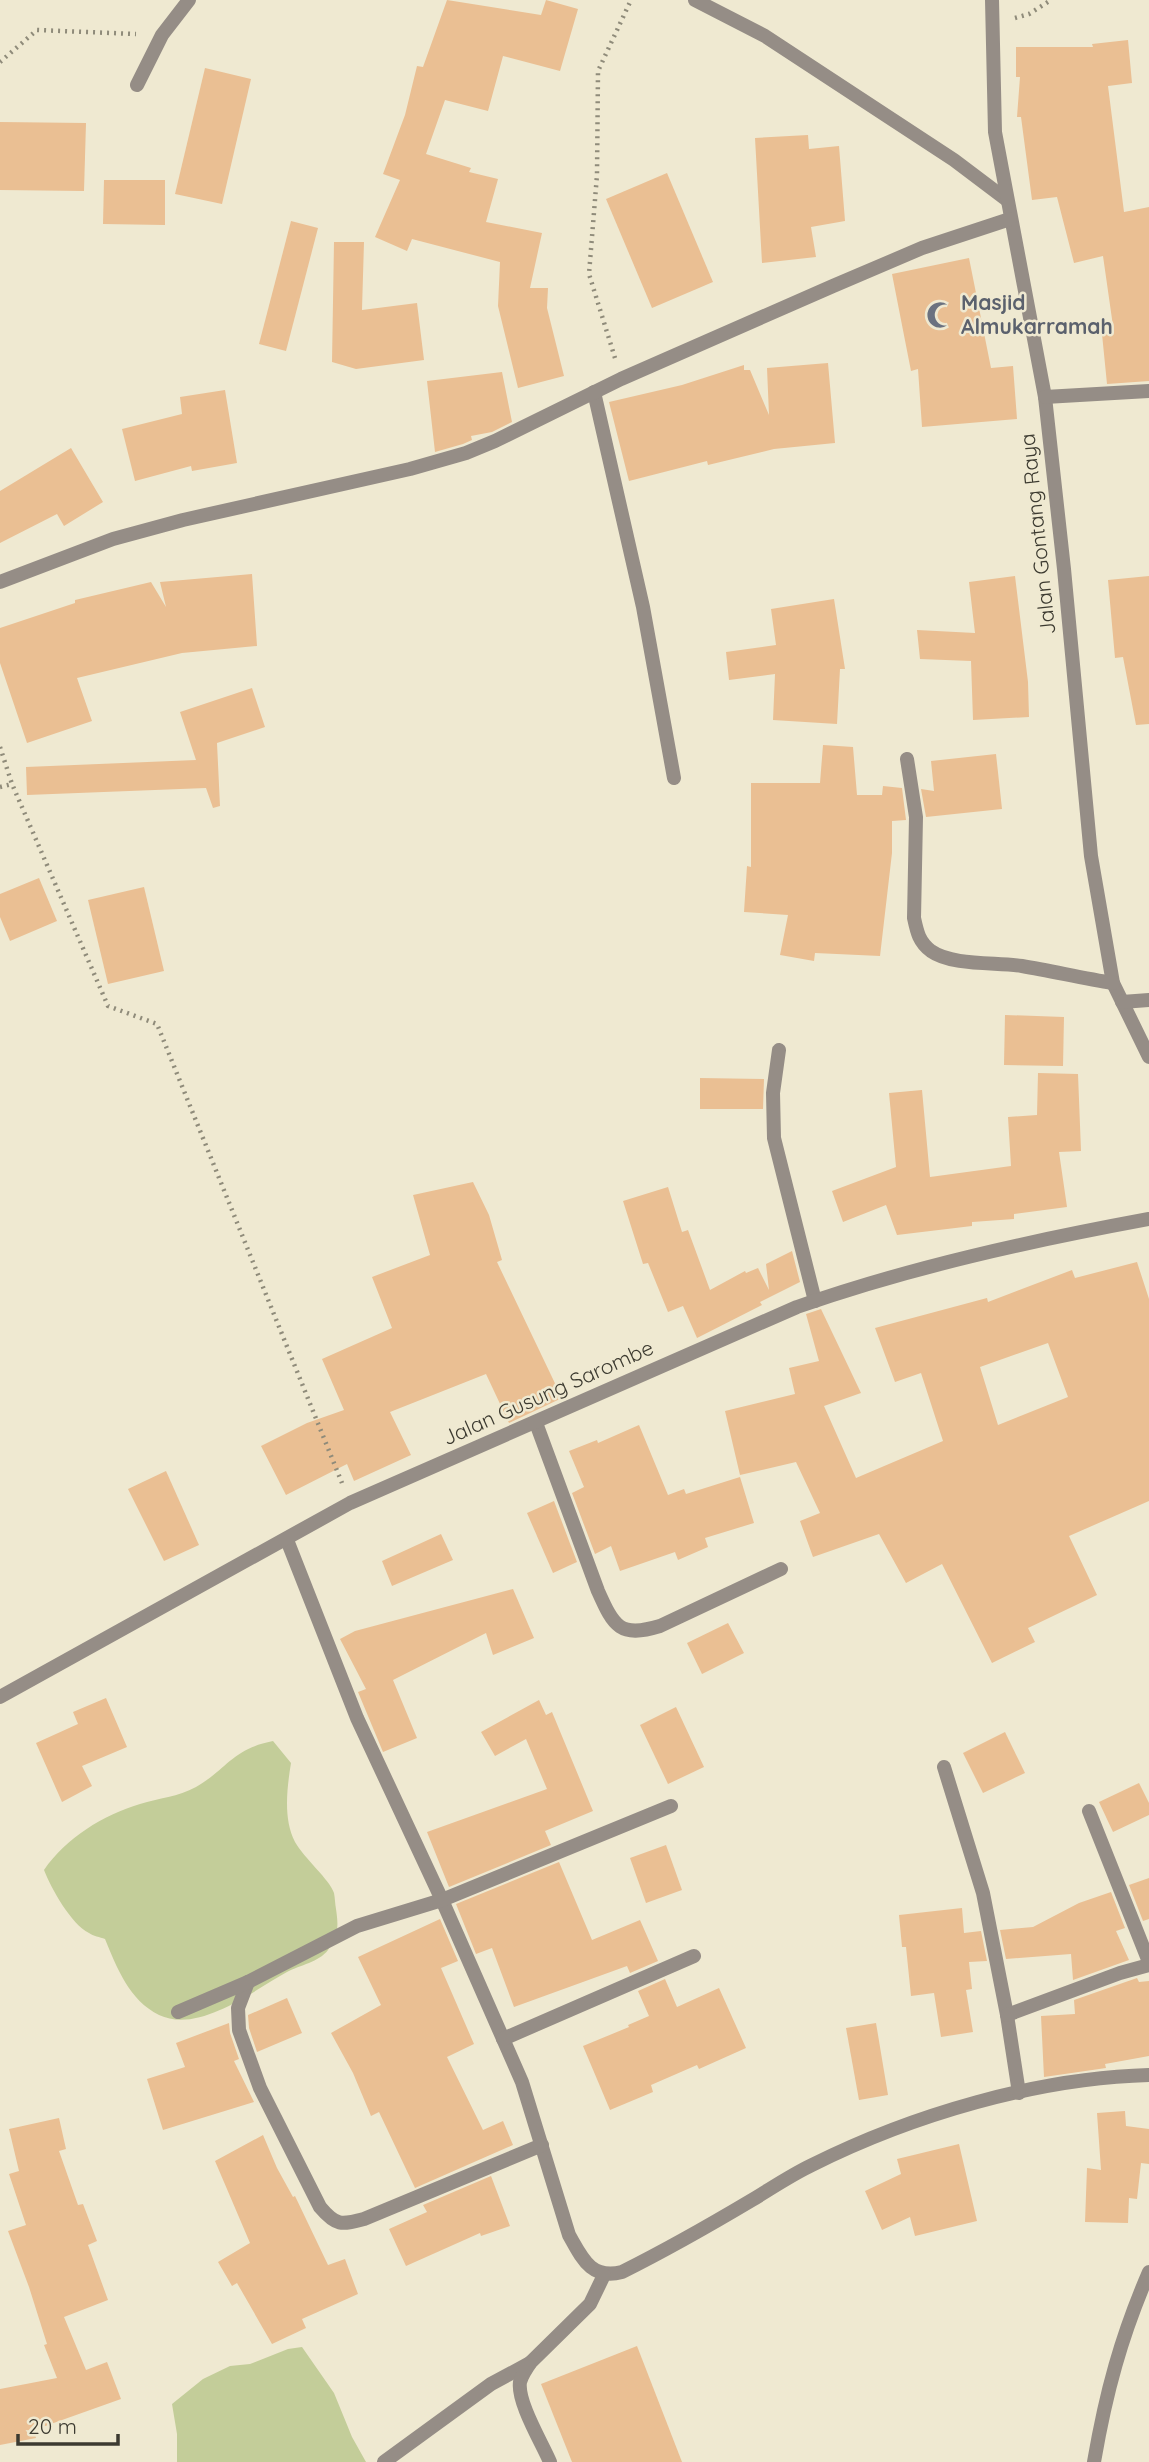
<svg xmlns="http://www.w3.org/2000/svg" width="1149" height="2462" font-family="Quicksand,sans-serif">
<style>
.green{fill:#c3cd99}
.building{fill:#eabf93;fill-rule:evenodd}
.lines{fill:none;stroke-linecap:round;stroke-linejoin:round}
.path{stroke:#8f8b7a;stroke-width:4.5;stroke-dasharray:2 5;stroke-linecap:butt}
.minor{stroke:#958d86;stroke-width:14}
.labels{text-anchor:middle;stroke-width:5;stroke-linejoin:round;paint-order:stroke}
.worship-label{font-size:21px;font-weight:bold;fill:#5b616d;stroke:#efe9d1;text-anchor:start}
.street-label{font-size:21px;fill:#3c3a30;stroke:#efe9d1}
</style>
<rect width="100%" height="100%" fill="#efe9d1"/>
<g class="green">
<path d="M273 1741 291 1763C287 1788 283 1819 295 1842 304 1858 330 1880 334 1893 335 1898 335 1904 336 1909 337 1916 338 1923 337 1930 335 1936 332 1944 328 1950 319 1962 300 1965 287 1972 254 1990 199 2034 159 2015 129 2000 117 1968 105 1939 100 1937 93 1936 89 1933 71 1924 51 1888 44 1870 66 1838 103 1815 140 1804 159 1798 178 1797 196 1787 227 1769 232 1749 273 1741Z"/>
<polygon points="302,2347 334,2393 352,2437 366,2462 177,2462 177,2434 172,2404 203,2379 230,2366 250,2364 288,2349"/>
</g>
<g class="building">
<polygon points="447,0 541,15 546,0 578,9 560,71 503,56 488,111 445,100 426,154 471,168 469,172 498,179 486,222 542,233 530,288 548,288 547,308 564,376 518,388 498,306 500,262 412,239 407,251 375,237 400,180 383,174 405,115 417,66 423,67"/>
<polygon points="1128,40 1132,83 1108,86 1124,212 1149,207 1149,381 1107,384 1102,334 1114,333 1103,256 1074,263 1057,197 1032,200 1021,117 1017,117 1020,77 1016,77 1016,47 1093,47 1092,44"/>
<polygon points="205,68 251,79 222,204 175,194"/>
<polygon points="0,122 86,123 84,191 0,190"/>
<polygon points="808,135 809,149 839,146 845,221 811,227 816,257 762,263 755,138"/>
<polygon points="667,173 713,282 652,308 606,199"/>
<polygon points="104,180 165,180 165,225 103,224"/>
<polygon points="291,221 318,228 286,351 259,344"/>
<polygon points="334,242 364,242 362,310 417,303 424,360 356,369 332,362"/>
<polygon points="969,258 991,368 1013,366 1017,419 922,427 918,369 911,371 892,274"/>
<polygon points="828,363 835,443 774,449 708,465 707,461 629,481 609,402 682,385 744,365 744,370 750,370 769,415 767,368"/>
<polygon points="502,372 512,422 492,432 471,436 472,440 463,444 435,452 427,381"/>
<polygon points="225,390 237,463 192,471 191,466 135,481 122,429 182,414 180,397"/>
<polygon points="71,448 103,502 64,526 57,514 0,543 0,491"/>
<polygon points="252,574 257,646 182,653 77,678 92,721 27,743 0,663 0,628 75,603 75,600 151,582 166,607 160,582"/>
<polygon points="1015,576 1028,682 1029,717 973,720 971,661 920,659 917,630 975,633 969,582"/>
<polygon points="1149,576 1149,724 1136,725 1123,657 1115,658 1108,580"/>
<polygon points="834,599 845,669 840,669 837,724 773,720 775,674 729,680 726,652 776,645 771,609"/>
<polygon points="252,688 265,727 217,743 220,806 213,808 206,788 27,795 26,767 196,760 180,712"/>
<polygon points="823,745 853,747 857,795 882,795 883,786 902,788 906,820 892,821 892,853 880,956 815,953 814,961 780,955 788,915 744,912 747,866 751,867 751,783 820,783"/>
<polygon points="996,754 1002,809 926,817 921,789 934,791 931,761"/>
<polygon points="39,878 57,921 10,941 0,917 0,894"/>
<polygon points="144,887 164,971 108,984 88,900"/>
<polygon points="1005,1015 1064,1017 1063,1066 1004,1065"/>
<polygon points="1038,1073 1078,1074 1081,1151 1059,1152 1067,1207 1014,1214 1014,1219 972,1222 972,1226 897,1235 886,1205 843,1222 832,1191 896,1167 889,1093 922,1090 930,1177 1011,1166 1008,1117 1037,1115"/>
<polygon points="700,1078 764,1079 763,1109 700,1109"/>
<polygon points="473,1182 489,1215 502,1260 497,1262 562,1398 509,1423 486,1374 390,1412 411,1455 354,1481 347,1464 286,1495 261,1446 307,1423 344,1410 322,1359 392,1328 372,1277 430,1255 413,1195"/>
<polygon points="668,1187 682,1232 688,1230 710,1290 745,1271 746,1273 758,1268 769,1290 766,1264 792,1251 800,1282 760,1302 762,1305 697,1338 683,1306 668,1312 648,1263 643,1264 623,1201"/>
<path d="M1137 1262 1149 1299V1501L1069 1536 1097 1595 1028 1628 1035 1642 992 1663 942 1564 906 1583 879 1534 813 1557 800 1521 820 1513 796 1462 740 1475 725 1411 795 1394 789 1368 819 1361 806 1314 821 1309 861 1393 824 1406 856 1478 943 1441 921 1373 895 1382 875 1328 987 1298 988 1302 1072 1270 1075 1278ZM1048 1343 1068 1397 998 1425 980 1367Z"/>
<polygon points="639,1425 668,1495 684,1489 686,1494 740,1477 754,1523 705,1538 708,1547 678,1560 675,1552 620,1571 611,1546 595,1554 572,1493 584,1487 569,1451 597,1440 598,1443"/>
<polygon points="166,1471 199,1545 164,1561 128,1489"/>
<polygon points="554,1501 577,1562 553,1573 527,1513"/>
<polygon points="441,1534 453,1560 392,1586 382,1561"/>
<polygon points="513,1589 534,1638 493,1655 486,1633 393,1680 417,1738 383,1752 358,1692 366,1689 340,1639 355,1631"/>
<polygon points="728,1623 744,1653 702,1674 687,1643"/>
<polygon points="106,1698 127,1747 82,1766 92,1786 62,1802 36,1743 78,1724 73,1712"/>
<polygon points="539,1700 546,1715 552,1712 593,1811 545,1831 551,1845 449,1887 427,1832 547,1789 526,1739 495,1756 481,1732"/>
<polygon points="676,1707 704,1767 668,1784 640,1725"/>
<polygon points="1005,1732 1025,1773 983,1793 963,1753"/>
<polygon points="1139,1783 1149,1803 1149,1815 1113,1832 1099,1802"/>
<polygon points="666,1845 682,1890 646,1903 630,1858"/>
<polygon points="559,1862 592,1940 640,1920 658,1961 630,1973 627,1966 514,2007 492,1948 476,1954 456,1904"/>
<polygon points="1149,1878 1149,1919 1143,1921 1129,1885"/>
<polygon points="1111,1892 1125,1928 1116,1931 1129,1960 1073,1980 1071,1954 1006,1959 1000,1930 1033,1927 1079,1903"/>
<polygon points="962,1908 964,1933 981,1931 987,1961 969,1962 972,1989 966,1990 973,2032 941,2037 934,1993 911,1996 906,1947 902,1947 899,1915"/>
<polygon points="440,1919 458,1961 441,1968 474,2044 447,2057 483,2130 503,2121 513,2145 415,2188 379,2112 371,2116 353,2073 331,2033 381,2005 358,1957"/>
<polygon points="1137,1978 1139,1982 1149,1981 1149,2056 1105,2064 1106,2068 1044,2077 1041,2016 1075,2014 1074,2000"/>
<polygon points="665,1979 677,2007 719,1988 746,2048 699,2069 697,2065 651,2085 653,2092 610,2110 583,2046 629,2027 628,2025 649,2016 638,1991"/>
<polygon points="287,1998 302,2033 257,2052 249,2028 248,2015"/>
<polygon points="229,2023 230,2033 239,2059 234,2061 254,2102 163,2130 147,2079 185,2067 176,2043"/>
<polygon points="876,2023 888,2095 859,2100 846,2028"/>
<polygon points="1125,2111 1126,2126 1149,2129 1149,2164 1141,2163 1137,2199 1129,2198 1128,2223 1085,2222 1087,2168 1101,2170 1097,2113"/>
<polygon points="59,2118 66,2149 59,2151 78,2205 83,2204 97,2241 88,2245 108,2300 64,2317 86,2370 107,2362 121,2399 34,2430 36,2438 0,2445 0,2389 57,2378 44,2345 47,2344 29,2287 8,2231 26,2225 9,2174 19,2171 9,2129"/>
<polygon points="263,2135 277,2168 293,2197 295,2196 328,2265 345,2259 358,2294 302,2319 306,2328 272,2344 237,2283 232,2286 218,2262 250,2243 215,2161"/>
<polygon points="959,2144 977,2221 915,2236 910,2217 882,2230 865,2191 901,2174 897,2159"/>
<polygon points="491,2176 510,2226 481,2236 480,2233 406,2266 389,2229 427,2212 423,2205"/>
<polygon points="637,2346 682,2462 572,2462 541,2384"/>
</g>
<g class="lines">
<g class="path">
<polyline points="1015,18 1029,14 1051,0"/>
<polyline points="0,62 37,30 136,34"/>
<polyline points="615,358 589,274 597,175 598,71 631,0"/>
<polyline points="0,747 12,784 108,1006 157,1024 342,1483"/>
<polyline points="0,787 12,784"/>
</g>
<g class="minor">
<polyline points="695,0 765,36 954,160 1007,200"/>
<polyline points="992,0 995,132 1045,397 1064,569 1091,856 1113,983 1149,1057"/>
<polyline points="137,85 162,35 189,0"/>
<polyline points="594,392 643,607 674,778"/>
<polyline points="1045,397 1149,391"/>
<polyline points="0,582 113,539 183,520 410,469 466,453 495,441 621,379 833,286 922,248 1010,219"/>
<path d="M907 759 916 817 914 918C917 932 919 942 931 951 952 966 996 962 1022 966 1052 971 1082 978 1113 983"/>
<polyline points="1122,1002 1149,1000"/>
<polyline points="779,1050 773,1093 774,1138 815,1301"/>
<path d="M536 1423 598 1591C614 1627 620 1638 660 1626L781 1569"/>
<path d="M287 1540 357 1718 442 1900 522 2082 569 2235C582 2258 591 2280 622 2272 666 2250 710 2225 752 2200 772 2188 791 2175 812 2165 912 2115 1037 2078 1149 2075"/>
<path d="M0 1697 350 1503 797 1307C911 1267 1030 1241 1149 1219"/>
<polyline points="944,1767 983,1893 1007,2015 1019,2093"/>
<polyline points="1089,1811 1149,1962"/>
<path d="M248 1982 238 2008 239 2030 260 2088 320 2207C336 2226 341 2225 364 2219L542 2145"/>
<polyline points="178,2012 248,1982 357,1926 442,1900 671,1806"/>
<polyline points="1007,2015 1120,1973 1149,1965"/>
<polyline points="503,2039 694,1956"/>
<polyline points="384,2462 491,2384 530,2363"/>
<path d="M550 2462C542 2443 517 2402 520 2382 522 2375 526 2369 531 2362L590 2304 604 2275"/>
<path d="M1094 2462C1106 2392 1121 2337 1149 2272"/>
</g>
</g>
<defs>
<symbol id="mosque-bare" viewBox="-9 -9 18 18"><path d="M3.5-4.9A6 6 0 1 0 3.5 4.9A5 5 0 1 1 3.5-4.9Z" fill="#6b7280" stroke="#efe9d1" stroke-width="2.5" paint-order="stroke"/></symbol>
</defs>
<g fill-rule="evenodd">
<use href="#mosque-bare" x="921" y="296" width="38" height="38"/>
</g>
<g class="labels">
<g class="worship-label">
<text x="961" y="310">Masjid<tspan x="961" dy="24">Almukarramah</tspan></text>
</g>
<g class="street-label">
<text transform="translate(1038 534) rotate(-96)" y="7">Jalan Gontang Raya</text>
<text transform="translate(548 1393) rotate(-24)" y="7">Jalan Gusung Sarombe</text>
</g>
</g>
<path d="M18 2434v10h100v-10" fill="none" stroke="#3c3a30" stroke-width="3.5"/>
<text x="28" y="2434" font-size="21" fill="#3c3a30" stroke="#efe9d1" stroke-width="5" paint-order="stroke">20 m</text>
</svg>
